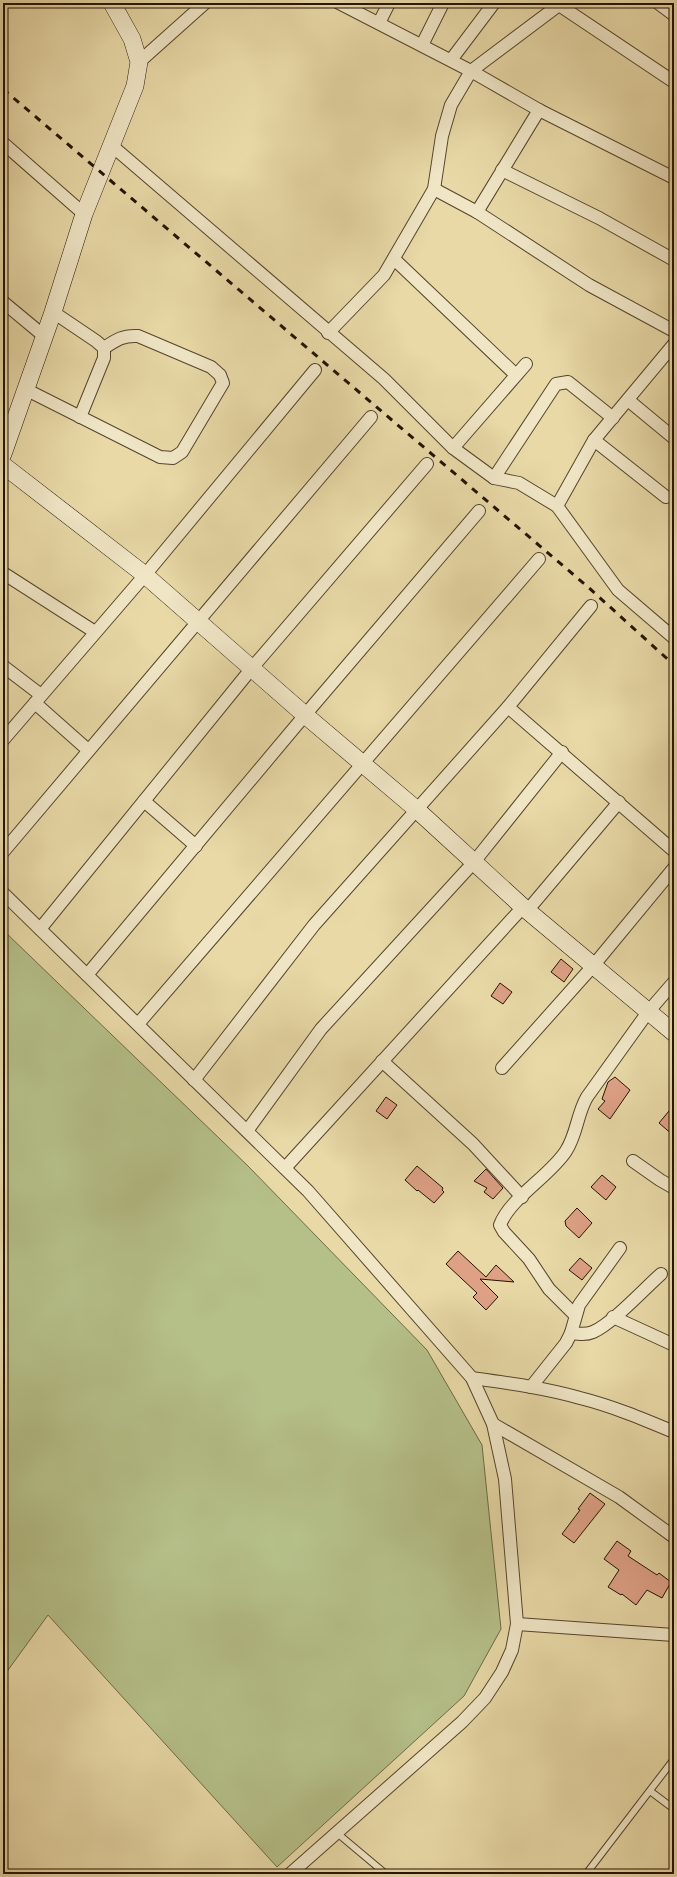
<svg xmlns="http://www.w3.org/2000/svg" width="677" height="1877" font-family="'Libre Caslon Text',serif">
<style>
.green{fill:#b5bf88;stroke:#6c6945}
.building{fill:#dea186;stroke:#241302}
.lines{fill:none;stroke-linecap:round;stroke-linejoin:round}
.lane-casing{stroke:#55442b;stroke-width:8}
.street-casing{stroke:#55442b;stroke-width:14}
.secondary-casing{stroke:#241302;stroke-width:18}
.lane{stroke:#f0e6c6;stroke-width:6}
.street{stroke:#f0e6c6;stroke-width:12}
.secondary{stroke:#f0e6c6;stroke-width:17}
.rail{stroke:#241302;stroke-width:3;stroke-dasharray:7 7;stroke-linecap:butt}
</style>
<rect width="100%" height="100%" fill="#e8d9a7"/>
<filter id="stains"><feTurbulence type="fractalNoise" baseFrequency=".005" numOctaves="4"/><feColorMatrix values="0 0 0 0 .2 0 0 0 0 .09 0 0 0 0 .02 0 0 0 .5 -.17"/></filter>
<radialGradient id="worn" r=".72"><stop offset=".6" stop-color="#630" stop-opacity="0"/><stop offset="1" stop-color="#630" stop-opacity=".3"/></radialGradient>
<polygon class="green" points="3,930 248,1166 427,1350 482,1445 501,1629 464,1696 277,1867 48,1615 3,1677"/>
<g class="building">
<polygon points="561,959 573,969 564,982 551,972"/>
<polygon points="500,983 512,992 503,1004 491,996"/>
<polygon points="615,1077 630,1090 610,1119 598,1109 605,1101 602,1099 608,1082"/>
<polygon points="386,1097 397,1105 387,1119 376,1111"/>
<polygon points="674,1105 674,1136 659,1123"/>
<polygon points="417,1166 443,1188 442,1190 444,1192 434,1203 418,1190 417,1191 405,1180"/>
<polygon points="486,1169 503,1188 493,1199 484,1192 487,1188 474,1181"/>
<polygon points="602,1175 616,1187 606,1200 591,1187"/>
<polygon points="577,1208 592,1223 579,1238 566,1226 565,1221"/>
<polygon points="458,1251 486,1277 496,1265 514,1282 480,1279 498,1297 486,1310 473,1297 477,1293 446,1264"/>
<polygon points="580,1258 592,1268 582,1280 569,1270"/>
<polygon points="590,1493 605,1504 574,1543 562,1534 580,1510 578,1509"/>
<polygon points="617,1541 631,1551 628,1556 657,1575 659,1573 671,1582 662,1598 647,1590 636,1605 622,1594 621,1595 608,1587 619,1570 604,1559"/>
</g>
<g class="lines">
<defs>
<g id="lane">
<polyline points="650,1791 674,1809"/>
<polyline points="337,1833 386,1874"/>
<polyline points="586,1874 674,1759"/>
</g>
<g id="street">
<polyline points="339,3 471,71 539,110 674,178"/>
<polyline points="556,3 674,82"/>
<polyline points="658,3 674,15"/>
<polyline points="379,23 389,3"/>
<polyline points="422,45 443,3"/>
<polyline points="451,60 494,3"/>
<polyline points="139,62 205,3"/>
<polyline points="3,143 84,214"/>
<polyline points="111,145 384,379 453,448 494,478 519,483 557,506 618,590 674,638"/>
<polyline points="502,170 599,218 674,260"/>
<polyline points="434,189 477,212 589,285 674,331"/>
<polyline points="477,212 539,110"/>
<polyline points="394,259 516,375"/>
<polyline points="3,302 44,336"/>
<polyline points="53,312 96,341 104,348 104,358 80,417"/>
<polyline points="328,333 384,275 434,189 442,136 451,105 471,71 559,5"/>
<path d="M25 389 160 457 173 458 182 452 223 383 220 375 211 367 138 336C123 335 116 340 104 348"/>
<polyline points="628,400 674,438"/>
<polyline points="594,440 666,497"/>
<polyline points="453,448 526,364"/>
<polyline points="494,478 556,384 568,382 613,418"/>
<polyline points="557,506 594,440 674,344"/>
<polyline points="3,573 95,632"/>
<polyline points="3,666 41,695"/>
<polyline points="35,703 88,750"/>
<polyline points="508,707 674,851"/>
<polyline points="3,740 145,575 315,370"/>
<polyline points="144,801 196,846"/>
<polyline points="3,852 371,417"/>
<polyline points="3,893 308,1191 472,1378 493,1424 505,1479 517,1624 512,1650 502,1672 485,1698 462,1722 290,1874"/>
<polyline points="527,911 619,802"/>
<polyline points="40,929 252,668 427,464"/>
<polyline points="87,975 305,715 479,511"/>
<polyline points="138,1024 539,559"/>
<polyline points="382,1061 473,1144 522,1197"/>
<polyline points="502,1068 593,966 674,868"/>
<polyline points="194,1080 314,925 508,707 591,606"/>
<polyline points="247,1131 321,1029 474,862 562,752"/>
<polyline points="633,1161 660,1180 674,1188"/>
<polyline points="285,1168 523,907"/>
<path d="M575 1315 549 1289 529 1259 504 1232 500 1225C510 1198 550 1176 566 1151 577 1134 577 1114 587 1097L648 1012 674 982"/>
<polyline points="613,1317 674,1345"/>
<path d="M571 1333C579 1334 586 1335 593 1332 613 1323 644 1289 661 1274"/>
<path d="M472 1378C508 1383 545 1388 580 1398 612 1406 643 1419 674 1432"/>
<polyline points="531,1387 566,1343 571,1333 579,1305 620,1248"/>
<polyline points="493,1424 619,1497 674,1537"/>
<polyline points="517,1624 674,1635"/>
</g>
<g id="secondary">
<polyline points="3,454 53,312 84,214 135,86 139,62 132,39 112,3"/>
<polyline points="3,465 145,575 305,715 416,809 523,907 674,1033"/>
</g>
</defs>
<use href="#lane" class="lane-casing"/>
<use href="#street" class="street-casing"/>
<use href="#secondary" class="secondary-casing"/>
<use href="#lane" class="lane"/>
<use href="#street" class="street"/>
<use href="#secondary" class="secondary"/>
<polyline class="rail" points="3,89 588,587 674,665"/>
</g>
<rect width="677" height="1877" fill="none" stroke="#e8d9a7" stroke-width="16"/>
<rect x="4" y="4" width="669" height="1869" fill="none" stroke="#241302" stroke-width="2"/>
<rect x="8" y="8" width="661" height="1861" fill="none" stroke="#241302"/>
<rect width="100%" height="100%" filter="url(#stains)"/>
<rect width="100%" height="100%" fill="url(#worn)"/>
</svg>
